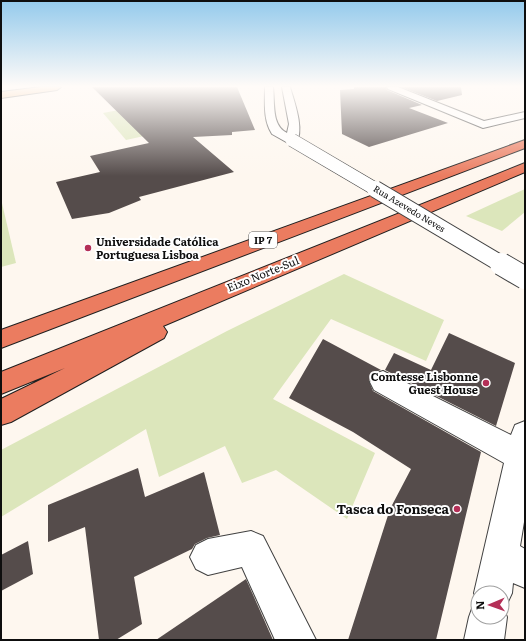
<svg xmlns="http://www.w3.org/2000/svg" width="526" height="641" font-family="Literata,serif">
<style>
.green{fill:#dce6bb}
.building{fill:#554c4b}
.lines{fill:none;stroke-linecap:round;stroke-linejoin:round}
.street-casing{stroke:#414141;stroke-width:2}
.primary-casing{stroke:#1f1f1f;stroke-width:2}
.highway-casing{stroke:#1f1f1f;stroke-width:2}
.street{fill:#fff;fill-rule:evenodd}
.primary{fill:#efaf6e;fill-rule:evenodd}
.highway{fill:#eb7c60;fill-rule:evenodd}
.street-bridge-far2-casing{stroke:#414141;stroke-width:14;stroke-linecap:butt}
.street-bridge-far1-casing{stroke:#414141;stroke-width:18;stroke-linecap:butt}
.street-bridge-casing{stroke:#414141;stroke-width:24;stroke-linecap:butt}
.street-bridge-far2{stroke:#fff;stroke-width:13}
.street-bridge-far1{stroke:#fff;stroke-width:16}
.street-bridge{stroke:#fff;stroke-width:22}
.poi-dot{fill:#b42f57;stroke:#fff;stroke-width:1.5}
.labels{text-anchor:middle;stroke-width:4;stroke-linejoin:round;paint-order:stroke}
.far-street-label{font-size:9px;fill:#0e0e0e;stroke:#fff}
.shield{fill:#fff;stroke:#565656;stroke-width:1}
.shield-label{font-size:10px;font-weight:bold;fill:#0e0e0e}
.poi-label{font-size:11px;font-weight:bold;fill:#0e0e0e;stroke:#fff;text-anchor:start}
.street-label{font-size:11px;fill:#0e0e0e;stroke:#fff}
.near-poi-label{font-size:13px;font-weight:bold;fill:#0e0e0e;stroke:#fff;text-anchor:end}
</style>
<rect width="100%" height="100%" fill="#fef7ef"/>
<g class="green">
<polygon points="198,95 226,118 126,140 103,113"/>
<polygon points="525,189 525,212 502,231 466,216"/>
<polygon points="1,199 16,263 1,267"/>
<polygon points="344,274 444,320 426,361 331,319 273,399 375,453 347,519 276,470 242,483 225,446 159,477 146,429 1,517 1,450 227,331"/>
</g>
<g class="building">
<polygon points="92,87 237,87 255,130 232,132 232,135 193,137 234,172 139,197 141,200 109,213 72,219 56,182 100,172 90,156 149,143"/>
<polygon points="354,87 386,87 387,90 422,105 409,108 448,123 369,147 342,134 340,90 354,89"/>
<polygon points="401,87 461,87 462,95 437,101"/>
<polygon points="449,333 515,363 496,426 385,370 394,353 431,370"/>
<polygon points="323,339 381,370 373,373 369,381 373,391 481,452 436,640 348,640 390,509 411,469 353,432 289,398"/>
<polygon points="138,468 145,497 204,472 220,535 207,538 195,544 192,549 134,577 142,624 116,640 99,640 85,527 48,542 48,505"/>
<polygon points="28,541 33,574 1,591 1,555"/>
<polygon points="246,579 273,640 156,640"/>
</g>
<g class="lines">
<defs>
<g id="street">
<path d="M265 87H273C275 103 271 125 287 133L289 124 282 87H290C294 101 305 130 296 143H288L272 134C263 120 265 103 265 87Z"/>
<polygon points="387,87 398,87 484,121 525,112 525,118 483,128 388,89"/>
<polygon points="383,371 511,435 515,425 525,421 525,516 520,546 525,549 525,588 513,583 512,593 506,606 503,607 507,617 504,640 464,640 469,617 474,603 478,602 478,617 502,617 502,593 478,593 478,602 474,593 504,463 374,390 370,382 374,374"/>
<polygon points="251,531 263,536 316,640 275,640 242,567 208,575 196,569 190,557 196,545 208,539"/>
</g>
<polygon id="primary" points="41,87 61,87 57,90 1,98 1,92"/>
<g id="highway">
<polygon points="525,140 525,148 1,348 1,330"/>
<polygon points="525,163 525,172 163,326 167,332 164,338 11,422 1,425 1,399 65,368 1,394 1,372"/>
</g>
</defs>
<use href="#street" class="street-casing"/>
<use href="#primary" class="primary-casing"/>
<use href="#highway" class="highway-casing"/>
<use href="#street" class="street"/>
<use href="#primary" class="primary"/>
<use href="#highway" class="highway"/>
<defs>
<polyline id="street-bridge-far2" points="292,140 377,190"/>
<polyline id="street-bridge-far1" points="375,189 503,265"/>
<polyline id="street-bridge" points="501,264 525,278"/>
</defs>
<use href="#street-bridge-far2" class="street-bridge-far2-casing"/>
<use href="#street-bridge-far1" class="street-bridge-far1-casing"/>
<use href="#street-bridge" class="street-bridge-casing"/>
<use href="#street-bridge-far2" class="street-bridge-far2"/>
<use href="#street-bridge-far1" class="street-bridge-far1"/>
<use href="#street-bridge" class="street-bridge"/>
</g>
<linearGradient id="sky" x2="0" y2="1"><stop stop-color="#94caec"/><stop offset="0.49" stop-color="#fffbf8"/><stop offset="1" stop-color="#fffbf8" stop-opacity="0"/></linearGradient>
<rect width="526" height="176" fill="url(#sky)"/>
<g class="poi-dot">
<circle cx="88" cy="248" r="4"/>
<circle cx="486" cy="383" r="4"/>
<circle cx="457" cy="509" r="4"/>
</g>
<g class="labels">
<g class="far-street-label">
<text transform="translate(409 209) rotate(31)" y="3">Rua Azevedo Neves</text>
</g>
<rect class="shield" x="249" y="232" width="28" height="16" rx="3"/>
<g class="shield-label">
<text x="263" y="244">IP 7</text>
</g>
<g class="poi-label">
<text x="96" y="246">Universidade Católica<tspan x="96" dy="13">Portuguesa Lisboa</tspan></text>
<text x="478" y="381" text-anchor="end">Comtesse Lisbonne<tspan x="478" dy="13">Guest House</tspan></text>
</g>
<g class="street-label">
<text transform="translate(263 274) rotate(-22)" y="4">Eixo Norte-Sul</text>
</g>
<g class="near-poi-label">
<text x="449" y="514">Tasca do Fonseca</text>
</g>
</g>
<rect width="526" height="641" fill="none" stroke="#0e0e0e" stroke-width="4"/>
<g transform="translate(490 605) rotate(268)"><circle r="19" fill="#ffffff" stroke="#9f9f9f"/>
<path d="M0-3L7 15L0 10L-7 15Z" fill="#b42f57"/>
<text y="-6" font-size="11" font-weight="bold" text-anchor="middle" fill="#0e0e0e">N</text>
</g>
</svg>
